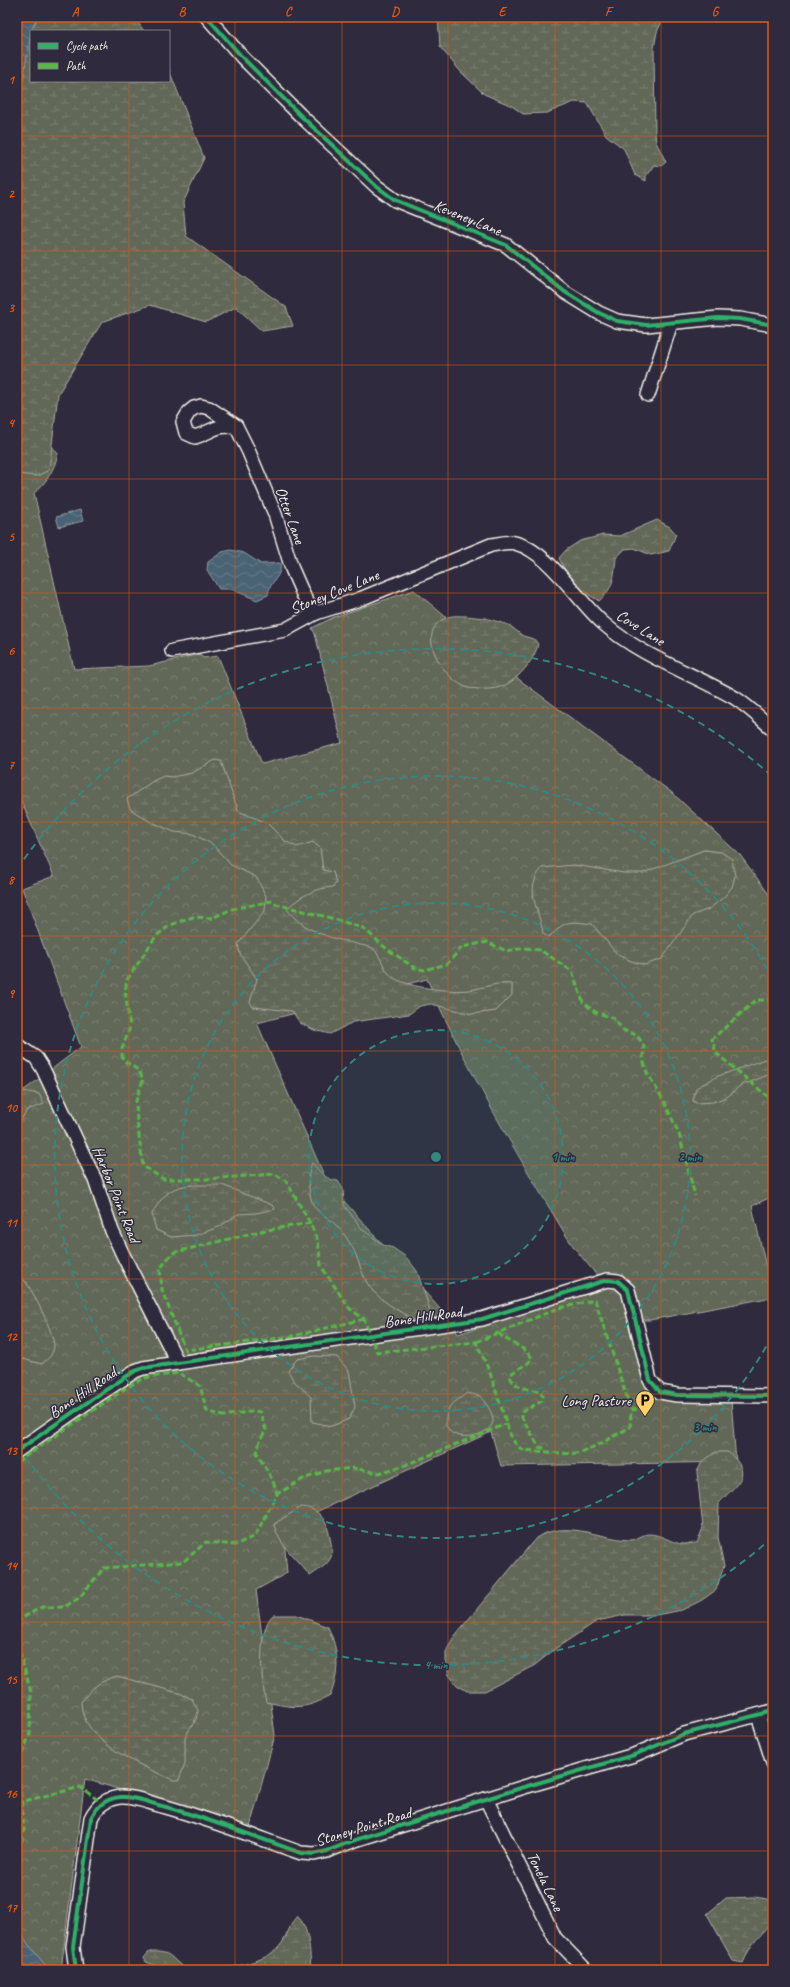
<svg xmlns="http://www.w3.org/2000/svg" width="790" height="1987" font-family="Caveat,sans-serif">
<style>
.forest{fill:url(#forest-crowns);stroke:#abaca0;fill-rule:evenodd}
.wetland{fill:url(#wetland-marsh);stroke:#abaca0}
.water{fill:url(#water-waves);stroke:#8e9ca2}
.lines{fill:none;stroke-linecap:round;stroke-linejoin:round}
.minor-casing{stroke:#f4f1e8;stroke-width:16}
.minor{stroke:#2f2a3d;stroke-width:13}
.quiet{stroke:#58b947;stroke-width:3;stroke-dasharray:6 3;stroke-linecap:butt}
.cycleway-casing{stroke:#2f2a3d;stroke-width:6}
.cycleway{stroke:#2db169;stroke-width:4}
.grid{fill:none;stroke:#e8590c;stroke-width:1;stroke-opacity:0.55}
.ring{fill:none;stroke:#318880;stroke-width:2;stroke-dasharray:7 5}
.labels{text-anchor:middle;stroke-width:3;stroke-linejoin:round;paint-order:stroke}
.street-label{font-size:16px;fill:#f4f1e8;stroke:#2f2a3d}
.poi-label{font-size:16px;fill:#f4f1e8;stroke:#2f2a3d;text-anchor:end}
.centre{fill:#318880;stroke:#2f2a3d;stroke-width:2}
.ring-label{font-size:12px;text-anchor:middle;font-weight:bold;fill:#318880;stroke:#2f2a3d;stroke-width:3;stroke-linejoin:round;paint-order:stroke}
.neatline{fill:none;stroke:#e8590c;stroke-width:1.5}
.grid-label{font-size:13px;text-anchor:middle;font-weight:bold;fill:#e8590c}
</style>
<defs>
<pattern id="forest-crowns" width="20" height="18" patternUnits="userSpaceOnUse"><rect width="20" height="18" fill="#626759"/><path d="M2 6a3 3 0 1 1 6 0M12 15a3 3 0 1 1 6 0" fill="none" stroke="#797d71"/></pattern>
<pattern id="wetland-marsh" width="20" height="14" patternUnits="userSpaceOnUse"><rect width="20" height="14" fill="#626759"/><path d="M1 5h8M5 5V1M11 12h8M15 12V8" fill="none" stroke="#797d71"/></pattern>
<pattern id="water-waves" width="16" height="10" patternUnits="userSpaceOnUse"><rect width="16" height="10" fill="#4a6374"/><path d="M0 5q4-4 8 0t8 0" fill="none" stroke="#657a88"/></pattern>
</defs>
<rect width="100%" height="100%" fill="#2f2a3d"/>
<filter id="ink" filterUnits="userSpaceOnUse"><feTurbulence type="fractalNoise" baseFrequency=".025" numOctaves="2"/><feDisplacementMap in="SourceGraphic" scale="8" xChannelSelector="R" yChannelSelector="G"/><feConvolveMatrix kernelMatrix="1 2 1 2 8 2 1 2 1" color-interpolation-filters="sRGB"/></filter>
<g filter="url(#ink)">
<path class="forest" d="M17 388 29 416 58 454C54 470 47 482 34 493L74 669 149 666 200 654 203 658 218 656 262 764 342 743 315 634 312 628 334 617 414 590 521 681 671 792 740 855 773 900V1196L752 1206 773 1297 650 1320H627L644 1383 647 1390 658 1398 731 1400 736 1462 501 1466 491 1432 283 1527 287 1573 256 1590 275 1735 250 1827 207 1816 85 1779 61 1970H17V1095C39 1080 59 1063 81 1047L22 888 54 876 17 792ZM427 979C466 1069 516 1153 567 1237 578 1255 595 1270 605 1288L458 1334 448 1318 327 1182 257 1023Z"/>
<g class="wetland">
<polygon points="37,17 134,17 144,31 31,31 31,81 169,81 169,70 204,158 183,203 186,236 286,307 293,326 262,331 236,307 206,322 150,305 102,322 58,394 49,470 37,476 17,474 17,42 35,23"/>
<polygon points="438,17 661,17 662,21 657,32 654,48 655,133 656,142 666,162 661,166 654,165 646,176 646,181 635,175 624,149 606,135 587,103 574,102 547,113 523,114 512,106 484,94 461,72 440,47"/>
<path d="M657 520 670 527 676 534 669 551 651 555 634 548 625 549 616 558C614 577 614 588 599 601 580 590 568 579 559 558L566 550 580 541 603 535 620 536Z"/>
<path d="M466 616 485 618 509 625 523 636 534 639 538 644C536 655 527 667 519 675 507 687 495 690 478 689 474 688 469 689 466 687 443 679 412 630 448 617 453 615 461 616 466 616Z"/>
<path d="M215 760 221 761 238 811 267 823 285 841 297 847 313 842 320 848 323 870 333 872 336 883 333 887C316 888 298 897 287 909 306 936 343 940 373 948 382 957 383 971 394 978 410 988 450 992 469 990 484 988 496 982 512 984V995L496 1011 472 1014 431 1004 420 1006 409 1014 353 1022 330 1034 314 1030 300 1023 292 1011 253 1007 250 1002 257 979 240 954 238 944 265 911 266 896 256 877 231 865 212 844 193 834 174 832 149 821 130 809 127 799 153 781 164 776 172 777 192 773Z"/>
<path d="M704 850 721 852 732 859 735 876 732 887 724 897 709 909 693 915 662 959 645 965 631 961 618 955 592 924C584 923 571 920 563 925 558 928 554 934 548 937L543 934C540 909 523 891 542 868L574 865 624 873H643Z"/>
<polygon points="773,1056 773,1073 740,1086 727,1097 713,1102 696,1103 693,1101 696,1088 716,1077"/>
<polygon points="17,1090 39,1094 44,1104 27,1110 17,1126"/>
<path d="M312 1163C320 1172 326 1180 338 1181L343 1189 344 1205 361 1228 383 1245 393 1248 406 1257 417 1271 429 1307 430 1316 421 1324C405 1314 386 1305 373 1291 360 1277 360 1257 349 1242 345 1235 339 1228 334 1223 327 1216 315 1212 312 1202 308 1190 307 1174 312 1163Z"/>
<path d="M222 1185 272 1205 275 1209 256 1213 238 1214 219 1227 196 1235 171 1237 156 1230 152 1214C170 1179 187 1186 222 1185Z"/>
<path d="M17 1275C19 1277 23 1279 25 1281 33 1291 54 1333 54 1346 53 1355 48 1359 42 1364L23 1359 17 1355Z"/>
<polygon points="314,1356 337,1357 349,1371 355,1407 349,1419 332,1426 312,1422 311,1397 294,1381 288,1371 297,1359"/>
<path d="M467 1393 480 1396C485 1403 493 1411 493 1421 492 1438 442 1446 446 1418 447 1414 448 1409 450 1406 454 1402 462 1397 467 1393Z"/>
<path d="M716 1452H728C755 1475 737 1483 719 1503L718 1537 724 1566 716 1590 702 1600 682 1610 656 1615H625L597 1621 555 1649 535 1665 485 1691H467L457 1685 449 1675 446 1662V1652L453 1638 536 1538C566 1519 597 1538 629 1540 637 1540 642 1534 649 1534 662 1534 672 1544 684 1544 688 1544 693 1543 697 1543L703 1528 697 1472 702 1462Z"/>
<path d="M301 1507C319 1508 327 1520 330 1538 331 1543 333 1551 331 1557 328 1565 317 1571 310 1576 298 1560 278 1545 274 1524Z"/>
<path d="M273 1615H297L328 1627C339 1651 340 1672 330 1696 304 1710 294 1708 266 1702 261 1682 257 1629 273 1615Z"/>
<path d="M117 1676 179 1693 192 1699 198 1711 196 1719 185 1737V1763L179 1780H173C141 1765 82 1743 81 1702 92 1688 99 1681 117 1676Z"/>
<path d="M754 1897 768 1899C781 1921 764 1929 752 1945 748 1951 746 1957 743 1963L733 1961 707 1914 726 1898Z"/>
<path d="M297 1916C310 1927 310 1954 311 1970H221C241 1964 269 1962 282 1943 288 1934 290 1924 297 1916Z"/>
<path d="M149 1952C174 1951 169 1958 187 1970H169L146 1962 144 1958Z"/>
</g>
<g class="water">
<polygon points="17,17 37,17 31,31 17,117"/>
<polygon points="80,510 83,521 59,527 56,517"/>
<path d="M231 550 244 553 261 564 280 563C283 577 269 581 268 595L257 600 231 589H219L207 570 208 562 222 552Z"/>
<polygon points="17,1930 49,1970 25,1970 17,1956"/>
</g>
<g class="lines">
<defs>
<g id="minor">
<polyline points="207,17 242,57 300,115 376,186 395,200 506,245 565,292 599,313 617,321 646,325 718,318 740,319 773,325"/>
<polyline points="648,395 671,323"/>
<path d="M236 426C213 425 214 431 195 437L186 433 183 422 189 412 194 408 201 406 209 408 236 426 248 450 275 514 292 569 306 601 316 613"/>
<path d="M172 651 285 630 316 613 360 599 491 545C499 544 507 541 515 543 550 552 577 601 604 624 642 657 692 673 735 698 749 707 761 719 773 729"/>
<polyline points="17,1045 36,1058 43,1069 95,1180 112,1231 123,1255 178,1363"/>
<polyline points="17,1451 98,1395 135,1371 143,1368 482,1319 607,1280 618,1281 628,1290 650,1380 660,1392 677,1395 773,1396"/>
<polyline points="758,1715 773,1763"/>
<polyline points="486,1799 555,1938 586,1970"/>
<path d="M76 1970 73 1947 91 1818C97 1806 106 1798 121 1797 136 1796 152 1804 166 1807 212 1820 256 1837 301 1853L314 1854 327 1851 358 1839 524 1787 634 1755 684 1734 773 1711"/>
</g>
</defs>
<use href="#minor" class="minor-casing"/>
<use href="#minor" class="minor"/>
<g class="quiet">
<polyline points="773,1000 756,1000 712,1039 716,1053 773,1101"/>
<polyline points="310,1223 286,1181 275,1174 207,1179 163,1179 143,1166 137,1121 136,1101 143,1079 138,1070 126,1062 122,1057 122,1049 130,1027 125,991 127,980 156,936 169,926 183,920 193,917 212,918 232,909 272,901 276,904 331,918 363,928 387,949 415,968 424,970 447,964 462,947 487,942 506,951 525,948 540,950 572,971 583,1002 595,1012 613,1018 624,1031 637,1035 644,1046 643,1059 647,1073 664,1101 679,1134 695,1196"/>
<path d="M364 1319 289 1337 185 1350 162 1290 160 1269 172 1253 261 1231 310 1223 318 1241 321 1266 349 1308 364 1319 377 1352 476 1342 489 1370 511 1437 518 1447 524 1450 571 1454C592 1450 611 1438 630 1427L631 1410 642 1409"/>
<path d="M498 1333C509 1343 524 1346 532 1358 528 1366 517 1368 510 1375 512 1388 529 1389 540 1391L543 1396 542 1401 522 1412 521 1416 539 1447 547 1449"/>
<polyline points="476,1342 559,1308 595,1300 631,1410"/>
<polyline points="17,1462 126,1388 144,1378 179,1373 200,1386 207,1411 223,1416 254,1411 260,1412 266,1430 260,1440 257,1453 273,1481 277,1494"/>
<polyline points="17,1623 22,1618 42,1607 64,1607 79,1598 104,1568 183,1562 206,1542 235,1545 255,1536 277,1494 303,1479 326,1471 353,1468 379,1473 403,1466 506,1424"/>
<polyline points="17,1643 31,1692 30,1734 18,1764 24,1830 17,1863"/>
<polyline points="17,1803 80,1787 102,1803"/>
</g>
<defs>
<g id="cycleway">
<polyline points="207,17 242,57 300,115 376,186 395,200 506,245 565,292 599,313 617,321 646,325 718,318 740,319 773,325"/>
<polyline points="17,1451 98,1395 135,1371 143,1368 482,1319 607,1280 618,1281 628,1290 650,1380 660,1392 677,1395 773,1396"/>
<path d="M76 1970 73 1947 91 1818C97 1806 106 1798 121 1797 136 1796 152 1804 166 1807 212 1820 256 1837 301 1853L314 1854 327 1851 358 1839 524 1787 634 1755 684 1734 773 1711"/>
</g>
</defs>
<use href="#cycleway" class="cycleway-casing"/>
<use href="#cycleway" class="cycleway"/>
</g>
</g>
<path class="grid" d="M129 17V31M235 17V1970M342 17V1970M448 17V1970M555 17V1970M661 17V1970M129 81V1970M17 136H773M17 251H773M17 365H773M17 479H773M17 593H773M17 708H773M17 822H773M17 936H773M17 1051H773M17 1165H773M17 1279H773M17 1394H773M17 1508H773M17 1622H773M17 1736H773M17 1851H773"/>
<circle cx="436" cy="1157" r="127" fill="#318880" fill-opacity=".12"/>
<g class="ring">
<circle cx="436" cy="1157" r="127"/>
<circle cx="436" cy="1157" r="254"/>
<path d="M772 1336A381 381 0 1 1 772 978"/>
<path d="M773 1537A508 508 0 0 1 17 1445M17 869A508 508 0 0 1 773 777"/>
</g>
<defs>
<symbol id="parking-pin" viewBox="-11 -11 22 30"><path d="M0 17L-7.5 6A9.5 9.5 0 1 1 7.5 6Z" fill="#ffd166" stroke="#2f2a3d"/><path d="M-3.5-5.5H1a3.5 3.5 0 0 1 0 7H-1V5.5H-3.5ZM-1-3.4V-.6H.8a1.4 1.4 0 0 0 0-2.8Z" fill="#111"/></symbol>
</defs>
<g fill-rule="evenodd">
<use href="#parking-pin" x="634" y="1389" width="22" height="30"/>
</g>
<g class="labels">
<g class="street-label">
<text transform="translate(468 217) rotate(22)" y="6">Keveney Lane</text>
<text transform="translate(291 515) rotate(70)" y="6">Otter Lane</text>
<text transform="translate(334 591) rotate(-22)" y="6">Stoney Cove Lane</text>
<text transform="translate(641 627) rotate(32)" y="6">Cove Lane</text>
<text transform="translate(117 1194) rotate(68)" y="6">Harbor Point Road</text>
<text transform="translate(423 1316) rotate(-8)" y="6">Bone Hill Road</text>
<text transform="translate(82 1392) rotate(-34)" y="6">Bone Hill Road</text>
<text transform="translate(363 1826) rotate(-17)" y="6">Stoney Point Road</text>
<text transform="translate(546 1881) rotate(64)" y="6">Tonela Lane</text>
</g>
<g class="poi-label">
<text x="631" y="1406">Long Pasture</text>
</g>
</g>
<circle cx="436" cy="1157" r="6" class="centre"/>
<g class="ring-label">
<text x="563" y="1161">1 min</text>
<text x="690" y="1161">2 min</text>
<text x="705" y="1431">3 min</text>
<text x="436" y="1669">4 min</text>
</g>
<rect width="790" height="1987" fill="none" stroke="#2f2a3d" stroke-width="44"/>
<rect x="30" y="30" width="140" height="52" fill="#2f2a3d" stroke="#7e7a81"/>
<rect x="38" y="43" width="20" height="6" fill="#2db169" stroke="#7e7a81"/>
<text x="66" y="50" font-size="12" fill="#f4f1e8">Cycle path</text>
<rect x="38" y="63" width="20" height="6" fill="#58b947" stroke="#7e7a81"/>
<text x="66" y="70" font-size="12" fill="#f4f1e8">Path</text>
<rect x="22" y="22" width="746" height="1943" class="neatline"/>
<g class="grid-label">
<text x="75" y="16">A</text>
<text x="182" y="16">B</text>
<text x="288" y="16">C</text>
<text x="395" y="16">D</text>
<text x="502" y="16">E</text>
<text x="608" y="16">F</text>
<text x="715" y="16">G</text>
<text x="11" y="84">1</text>
<text x="11" y="198">2</text>
<text x="11" y="312">3</text>
<text x="11" y="427">4</text>
<text x="11" y="541">5</text>
<text x="11" y="655">6</text>
<text x="11" y="769">7</text>
<text x="11" y="884">8</text>
<text x="11" y="998">9</text>
<text x="11" y="1112">10</text>
<text x="11" y="1227">11</text>
<text x="11" y="1341">12</text>
<text x="11" y="1455">13</text>
<text x="11" y="1570">14</text>
<text x="11" y="1684">15</text>
<text x="11" y="1798">16</text>
<text x="11" y="1912">17</text>
</g>
</svg>
